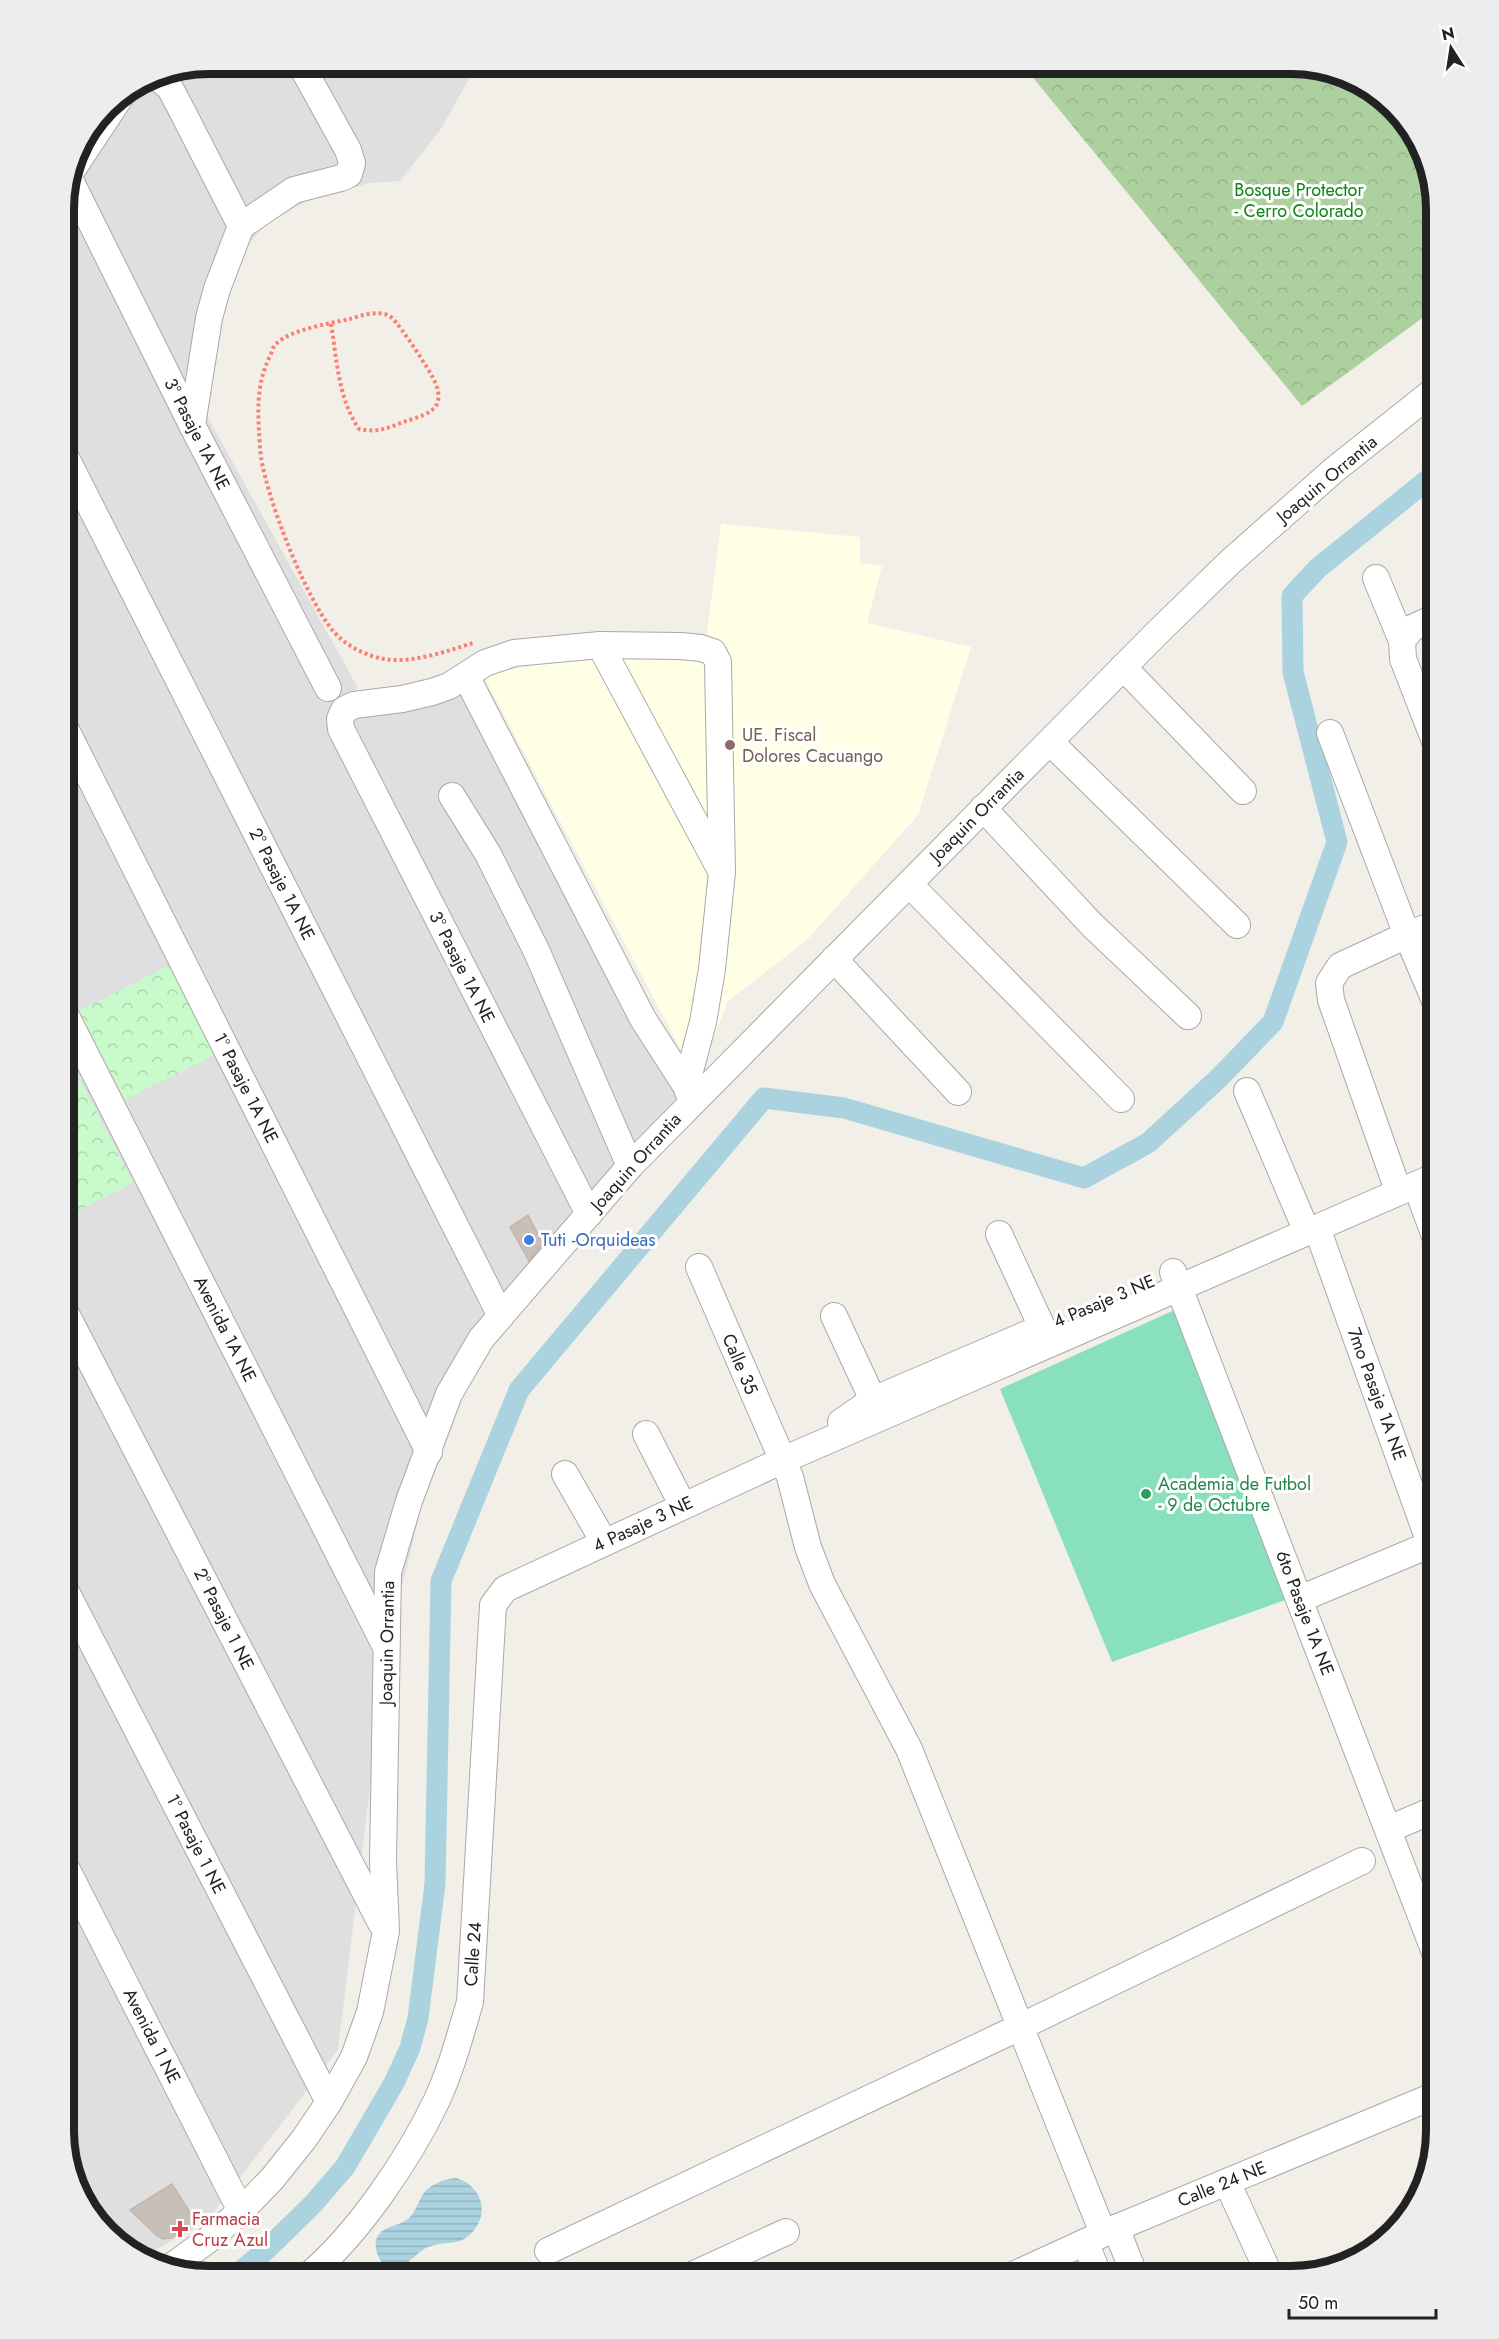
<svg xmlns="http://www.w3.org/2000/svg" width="1499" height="2339" font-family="Jost,sans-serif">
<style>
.residential{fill:#e0dfdf}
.education{fill:#ffffe5}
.forest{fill:url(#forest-crowns)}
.park{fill:url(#park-crowns)}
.pitch{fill:#88e0be}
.water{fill:url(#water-rules)}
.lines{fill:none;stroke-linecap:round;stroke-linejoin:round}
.canal{stroke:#aad3df;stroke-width:21}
.building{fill:#c7bfb8;stroke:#c4b6ab;stroke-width:1.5}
.minor-casing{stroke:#a9a9a9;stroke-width:28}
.path{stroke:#fa8072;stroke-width:4;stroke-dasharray:3 3;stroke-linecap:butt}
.minor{stroke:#fff;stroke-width:26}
.education-dot{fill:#8d6e63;stroke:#fff;stroke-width:2}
.shop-dot{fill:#3f7fe0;stroke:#fff;stroke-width:2}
.leisure-dot{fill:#2e9e5b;stroke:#fff;stroke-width:2}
.health-dot{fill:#e0444e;stroke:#fff;stroke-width:2}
.labels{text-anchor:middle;stroke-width:6;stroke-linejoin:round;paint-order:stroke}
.park-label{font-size:18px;fill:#0c8416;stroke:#fff}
.street-label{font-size:18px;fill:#222;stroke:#fff}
.education-label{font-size:18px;fill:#785e54;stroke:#fff;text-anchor:start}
.shop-label{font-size:18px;fill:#366cbe;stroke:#fff;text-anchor:start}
.leisure-label{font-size:18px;fill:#27864d;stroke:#fff;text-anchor:start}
.health-label{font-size:18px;fill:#be3a42;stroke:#fff;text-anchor:start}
.rim{fill:none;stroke:#222;stroke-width:8}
</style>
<defs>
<pattern id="forest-crowns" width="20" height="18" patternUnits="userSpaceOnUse" patternTransform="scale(1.5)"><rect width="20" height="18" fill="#add19e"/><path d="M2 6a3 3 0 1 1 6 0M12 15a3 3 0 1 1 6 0" fill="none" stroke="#95b388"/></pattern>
<pattern id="park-crowns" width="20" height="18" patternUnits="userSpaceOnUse" patternTransform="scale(1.5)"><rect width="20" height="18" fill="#c8facc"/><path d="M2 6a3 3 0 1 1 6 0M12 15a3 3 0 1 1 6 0" fill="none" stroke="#acd6af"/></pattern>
<pattern id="water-rules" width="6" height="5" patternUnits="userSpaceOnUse" patternTransform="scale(1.5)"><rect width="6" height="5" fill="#aad3df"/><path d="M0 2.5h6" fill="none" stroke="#92b5bf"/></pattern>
</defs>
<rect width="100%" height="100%" fill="#f2efe9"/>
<polygon class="residential" points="209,63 478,63 441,129 400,181 369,183 309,200 268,223 239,254 223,295 206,414 358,688 348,693 353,703 473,673 698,1097 449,1394 387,1648 338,2050 206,2222 143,2257 128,2252 78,2195 63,2130 63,200 78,145 106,105 153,74"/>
<polygon class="education" points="721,524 860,537 860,563 882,566 867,623 971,647 918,815 807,940 728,1001 697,1080 483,675 593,654 704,656"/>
<polygon class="forest" points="1021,63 1300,63 1372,88 1421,144 1436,209 1436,308 1302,406"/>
<g class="park">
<polygon points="171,965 217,1054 125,1100 79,1011"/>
<polygon points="80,1080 133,1183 63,1218 63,1089"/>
</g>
<polygon class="pitch" points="1179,1308 1288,1599 1112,1662 1000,1389"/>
<path class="water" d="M456 2178C467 2181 475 2188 480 2199 483 2209 482 2217 477 2226 462 2249 449 2239 428 2247 417 2252 411 2261 402 2267L385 2266C376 2257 370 2238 384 2230 392 2225 401 2225 409 2218 416 2211 418 2202 423 2194 430 2184 445 2179 456 2178Z"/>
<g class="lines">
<polyline class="canal" points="235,2276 265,2251 313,2204 345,2167 394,2083 410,2048 418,2018 435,1884 441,1581 519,1390 764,1098 844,1108 1084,1178 1148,1143 1219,1078 1273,1022 1337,842 1293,672 1292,596 1318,568 1436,473"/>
</g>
<g class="building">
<polygon points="528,1215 543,1244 529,1261 510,1227"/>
<polygon points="172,2184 196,2222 171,2238 163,2239 156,2235 130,2210"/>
</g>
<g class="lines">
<defs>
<g id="minor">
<polyline points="154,74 170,88 179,105 241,226 217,289 209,318 192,425"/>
<polyline points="70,173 121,96"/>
<polyline points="69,178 192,425 328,688"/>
<polyline points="241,226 294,190 341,178 349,174 352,163 348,150 300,63"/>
<polyline points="63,452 501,1316"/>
<polyline points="1376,578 1402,641"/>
<polyline points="600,645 719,867"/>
<polyline points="1123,667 1243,791"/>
<polyline points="466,676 643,1019 686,1086"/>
<polyline points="63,724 429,1452"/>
<polyline points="1330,733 1407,935 1436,1003"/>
<polyline points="1050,742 1237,925"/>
<polyline points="1436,744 1403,659 1402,641 1412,628 1436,617"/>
<polyline points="452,796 488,854 536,950 630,1166"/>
<polyline points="983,808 1092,925 1188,1016"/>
<polyline points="909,884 1121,1099"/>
<polyline points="834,959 958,1092"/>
<polyline points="63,1010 385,1645"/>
<polyline points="1247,1091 1301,1218"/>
<polyline points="1394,1179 1331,1000 1329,983 1340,966 1407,935 1436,924"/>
<polyline points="1416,1185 1436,1239"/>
<polyline points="589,1214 341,729 340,719 344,710 354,705 402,699 432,692 449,686 485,663 514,653 600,645 681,646 701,648 713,652 718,662 722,872 712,969 703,1022 686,1086 692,1102"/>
<polyline points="1317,1228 1436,1560"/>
<polyline points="999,1234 1042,1327"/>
<polyline points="699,1267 790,1477 808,1547 822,1584 909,1749 1103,2233"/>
<polyline points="1173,1272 1436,1955"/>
<polyline points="63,1308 381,1923"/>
<polyline points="834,1316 873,1400"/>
<polyline points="841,1422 873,1400 1041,1328"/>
<polyline points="646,1434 683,1506"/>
<polyline points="565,1474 604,1542"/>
<polyline points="63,1586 329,2102"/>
<polyline points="1300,1599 1436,1542"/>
<polyline points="1389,1829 1436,1809"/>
<polyline points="63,1862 241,2211"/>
<polyline points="1227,2182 1270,2276"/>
<polyline points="1116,2228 1135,2276"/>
<polyline points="1085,2242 1099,2276"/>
<polyline points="548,2251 1020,2027 1362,1861"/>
<polyline points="172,2266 208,2240 241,2211 272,2179 304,2139 329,2102 354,2057 370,2012 386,1931 383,1861 388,1572 409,1501 449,1394 481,1339 630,1166 1158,632 1230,562 1334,470 1436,389"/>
<path d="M308 2276C358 2234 408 2160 436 2102 451 2070 460 2036 470 2002L493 1605 505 1589 783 1460 1436 1176"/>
<polyline points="690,2276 786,2232"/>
<polyline points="1011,2276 1116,2228 1436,2095"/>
</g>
</defs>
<use href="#minor" class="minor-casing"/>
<path class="path" d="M331 324C337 360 338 398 359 429 380 433 387 428 406 421 416 418 432 414 437 404 440 398 438 388 435 382 431 372 400 325 392 318 381 308 361 316 349 319 329 324 291 329 276 344 273 346 272 352 270 356 255 387 258 414 260 448 262 488 310 613 340 638 352 649 369 656 384 659 410 664 448 651 473 643"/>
<use href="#minor" class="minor"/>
</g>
<circle class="education-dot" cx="730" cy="745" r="6"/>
<circle class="shop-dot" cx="529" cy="1240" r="6"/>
<circle class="leisure-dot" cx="1146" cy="1494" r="6"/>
<path class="health-dot" d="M177 2220h6v6h6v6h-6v6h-6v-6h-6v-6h6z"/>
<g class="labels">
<g class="park-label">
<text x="1299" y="196">Bosque Protector<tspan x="1299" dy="21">- Cerro Colorado</tspan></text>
</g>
<g class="street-label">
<text transform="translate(197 434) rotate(63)" y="6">3° Pasaje 1A NE</text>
<text transform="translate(1327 479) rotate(-40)" y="6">Joaquin Orrantia</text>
<text transform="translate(977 815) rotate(-45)" y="6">Joaquin Orrantia</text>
<text transform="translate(282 884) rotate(63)" y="6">2° Pasaje 1A NE</text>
<text transform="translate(462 967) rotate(63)" y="6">3° Pasaje 1A NE</text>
<text transform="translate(246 1088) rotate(63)" y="6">1° Pasaje 1A NE</text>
<text transform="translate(636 1162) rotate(-48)" y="6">Joaquin Orrantia</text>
<text transform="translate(1104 1301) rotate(-23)" y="6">4 Pasaje 3 NE</text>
<text transform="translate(225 1329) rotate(63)" y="6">Avenida 1A NE</text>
<text transform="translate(740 1364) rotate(67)" y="6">Calle 35</text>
<text transform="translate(1377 1394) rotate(70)" y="6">7mo Pasaje 1A NE</text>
<text transform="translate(643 1524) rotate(-25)" y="6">4 Pasaje 3 NE</text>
<text transform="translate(1305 1613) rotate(69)" y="6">6to Pasaje 1A NE</text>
<text transform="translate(224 1619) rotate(63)" y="6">2° Pasaje 1 NE</text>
<text transform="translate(387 1643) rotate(-89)" y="6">Joaquin Orrantia</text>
<text transform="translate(196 1844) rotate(63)" y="6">1° Pasaje 1 NE</text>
<text transform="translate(473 1954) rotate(-86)" y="6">Calle 24</text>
<text transform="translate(152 2036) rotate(63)" y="6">Avenida 1 NE</text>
<text transform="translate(1222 2184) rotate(-22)" y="6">Calle 24 NE</text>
</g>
<g class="education-label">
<text x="742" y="741">UE. Fiscal<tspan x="742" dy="21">Dolores Cacuango</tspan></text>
</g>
<g class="shop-label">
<text x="541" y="1246">Tuti -Orquideas</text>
</g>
<g class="leisure-label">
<text x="1158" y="1490">Academia de Futbol<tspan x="1158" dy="21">- 9 de Octubre</tspan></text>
</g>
<g class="health-label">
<text x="192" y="2225">Farmacia<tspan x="192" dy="21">Cruz Azul</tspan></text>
</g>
</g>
<path d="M0 0H1499V2339H0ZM209 74H1291A135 135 0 0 1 1426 209V2131A135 135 0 0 1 1291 2266H209A135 135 0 0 1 74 2131V209A135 135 0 0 1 209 74Z" fill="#ededed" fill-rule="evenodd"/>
<path class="rim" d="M209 74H1291A135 135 0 0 1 1426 209V2131A135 135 0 0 1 1291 2266H209A135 135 0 0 1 74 2131V209A135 135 0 0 1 209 74Z"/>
<g transform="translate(1451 48) rotate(348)" stroke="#ffffff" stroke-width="4.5" paint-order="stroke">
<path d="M0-4.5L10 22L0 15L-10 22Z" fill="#222222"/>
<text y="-9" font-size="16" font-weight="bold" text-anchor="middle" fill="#222222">N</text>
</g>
<path d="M1289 2309v9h147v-9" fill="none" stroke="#222222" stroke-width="3"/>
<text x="1298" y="2309" font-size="18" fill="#222222" stroke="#ffffff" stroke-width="4.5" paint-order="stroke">50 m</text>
</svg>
